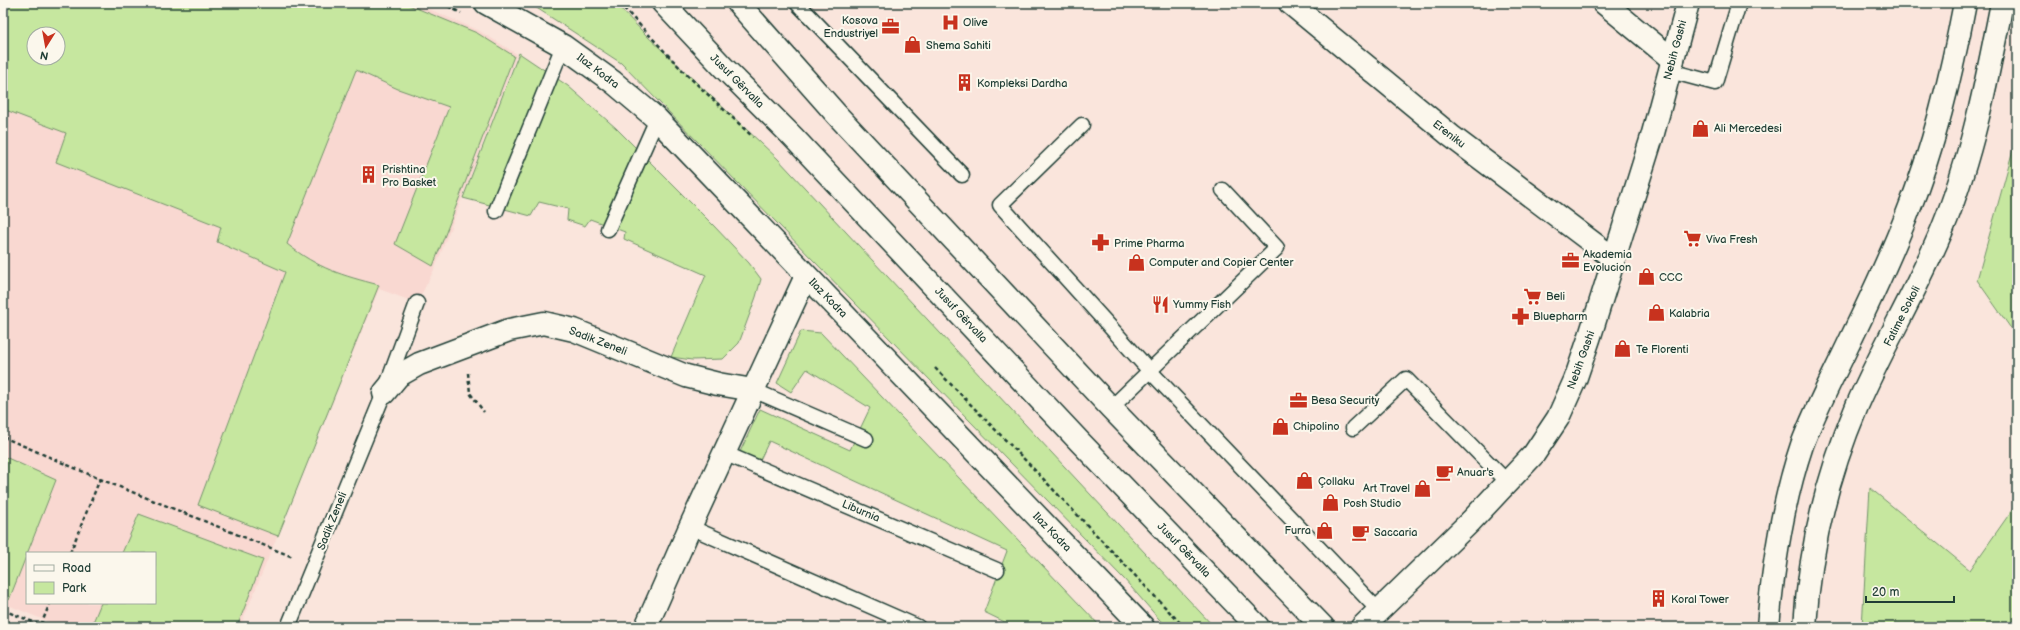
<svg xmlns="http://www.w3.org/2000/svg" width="2020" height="630" viewBox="0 0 2020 630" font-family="'Balsamiq Sans',sans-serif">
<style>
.built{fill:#f9d8d1;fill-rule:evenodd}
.green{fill:#c6e79f;stroke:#72926a;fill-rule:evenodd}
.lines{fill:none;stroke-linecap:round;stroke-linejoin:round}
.service-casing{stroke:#1f3d34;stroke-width:17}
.minor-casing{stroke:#1f3d34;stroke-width:25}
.tertiary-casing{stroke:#1f3d34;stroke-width:25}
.trunk-casing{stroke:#1f3d34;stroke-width:25}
.path{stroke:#1f3d34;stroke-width:2.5;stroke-dasharray:4 3;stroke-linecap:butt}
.service{stroke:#fbf7ec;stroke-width:14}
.minor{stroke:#fbf7ec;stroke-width:22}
.tertiary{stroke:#fbf7ec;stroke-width:22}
.trunk{stroke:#fbf7ec;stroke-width:22}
.labels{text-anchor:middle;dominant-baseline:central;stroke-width:4;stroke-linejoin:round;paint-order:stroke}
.poi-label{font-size:11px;fill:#1f3d34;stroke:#fbf7ec;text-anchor:start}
.street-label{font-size:11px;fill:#1f3d34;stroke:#fbf7ec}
</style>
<rect width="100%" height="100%" fill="#fae5dc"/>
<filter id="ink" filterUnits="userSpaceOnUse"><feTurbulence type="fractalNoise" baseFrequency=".025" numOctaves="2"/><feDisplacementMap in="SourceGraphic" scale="8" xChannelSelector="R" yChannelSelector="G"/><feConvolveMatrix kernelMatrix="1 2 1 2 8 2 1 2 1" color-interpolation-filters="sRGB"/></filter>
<g filter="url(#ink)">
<path class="built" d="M3,3H415L478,30L517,54L436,266L417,303L379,289L240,627H61L3,603ZM34,34H58V58H34ZM27,553H155V603H27Z"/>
<g class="green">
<path d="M3,3H404L477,33L514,56L433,266L395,244L449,107L398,89L356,70L287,244C319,269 341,275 379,285L278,536L198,505L285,272L217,242L221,227L56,162L66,133L3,109ZM34,34H58V58H34Z"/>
<path d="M529,3H615L646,35L778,159L1214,627H1166L1124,579L621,63Z"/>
<path d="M519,53L568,86L616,128L714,226L749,263L761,279L756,297L739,343L723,359L692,360L671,357L706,275L624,239L625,232L590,219L585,226L567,220L568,209L539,202L531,216L463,198Z"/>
<path d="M2017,135V337L1977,280Z"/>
<path d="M801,331L821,333L1101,627H1015L984,612L1007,551L769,441L760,460L740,452L760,409L850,450L870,408L807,369L791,392L777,383Z"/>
<path d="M3,456L56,480L9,600L3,597Z"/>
<path d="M1870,488L1970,570L2017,503V627H1862Z"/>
<path d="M139,514L263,560L237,627H91L101,603H155V553H122Z"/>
</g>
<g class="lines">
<defs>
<g id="service">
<path d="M797,3L962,175"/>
<path d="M1670,71L1715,83L1739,3"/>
<path d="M1082,125L1000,205L1149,370L1379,611"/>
<path d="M496,211L563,46"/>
<path d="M608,229L657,119"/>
<path d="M753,390L866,439"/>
<path d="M1111,408L1277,248L1223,190"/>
<path d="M1353,428L1406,379L1507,482"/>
<path d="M724,453L997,570"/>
<path d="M690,527L918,627"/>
<path d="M288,627L384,393L417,303"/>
</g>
<g id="minor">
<path d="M1290,3L1451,136L1613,258"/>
<path d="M1604,3L1673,60"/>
<path d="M384,393L398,376L419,364L509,330L544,323L574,330L686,376L718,384L753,390"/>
<path d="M646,627L690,527L806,276"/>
<path d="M1362,627L1471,521L1501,489L1534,454L1558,418L1575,380L1589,339L1652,137L1688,3"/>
</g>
<g id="tertiary">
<path d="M486,3L563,46L613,82L657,119L1143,627"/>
<path d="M1768,627C1773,565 1782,504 1802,445C1815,410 1833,377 1849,343C1869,302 1889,260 1906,217C1934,148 1951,76 1965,3"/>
<path d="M1805,627C1809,550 1827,477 1857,406C1883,346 1917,290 1942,230C1972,157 1987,80 2002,3"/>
</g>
<g id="trunk">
<path d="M663,3L723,67L793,137L1080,442L1258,627"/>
<path d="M738,3L837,115L1111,408L1323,627"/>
</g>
</defs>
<use href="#service" class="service-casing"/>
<use href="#minor" class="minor-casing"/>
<use href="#tertiary" class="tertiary-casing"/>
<use href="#trunk" class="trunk-casing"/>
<g class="path">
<path d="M442,3L461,13"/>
<path d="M619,3L685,73L753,137"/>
<path d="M935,368L1029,464L1184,627"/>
<path d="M468,373L470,393L484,412"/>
<path d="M3,437L100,479L293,557"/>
<path d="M70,553L100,479"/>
<path d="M3,610L46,627"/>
<path d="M41,625L50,603"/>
</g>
<use href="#service" class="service"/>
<use href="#minor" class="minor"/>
<use href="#tertiary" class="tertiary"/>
<use href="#trunk" class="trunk"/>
</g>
</g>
<defs>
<symbol id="hospital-bare" viewBox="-9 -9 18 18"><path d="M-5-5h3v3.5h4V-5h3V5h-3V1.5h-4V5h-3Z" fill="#c8321e" stroke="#fbf7ec" stroke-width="2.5" paint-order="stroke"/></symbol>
<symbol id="office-bare" viewBox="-9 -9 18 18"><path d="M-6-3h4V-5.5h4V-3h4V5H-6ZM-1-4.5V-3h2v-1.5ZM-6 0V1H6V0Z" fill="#c8321e" stroke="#fbf7ec" stroke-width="2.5" paint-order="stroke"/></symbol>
<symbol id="shop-bare" viewBox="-9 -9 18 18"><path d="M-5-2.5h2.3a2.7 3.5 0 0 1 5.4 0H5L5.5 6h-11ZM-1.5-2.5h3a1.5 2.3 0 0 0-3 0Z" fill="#c8321e" stroke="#fbf7ec" stroke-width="2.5" paint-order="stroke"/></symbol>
<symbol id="building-bare" viewBox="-9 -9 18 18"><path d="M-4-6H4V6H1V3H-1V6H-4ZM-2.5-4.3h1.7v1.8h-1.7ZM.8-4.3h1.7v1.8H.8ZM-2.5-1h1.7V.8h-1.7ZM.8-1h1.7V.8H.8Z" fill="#c8321e" stroke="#fbf7ec" stroke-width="2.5" paint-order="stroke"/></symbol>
<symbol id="supermarket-bare" viewBox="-9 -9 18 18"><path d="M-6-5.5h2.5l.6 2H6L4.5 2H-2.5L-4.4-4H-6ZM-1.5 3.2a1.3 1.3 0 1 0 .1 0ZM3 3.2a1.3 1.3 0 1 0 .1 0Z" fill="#c8321e" stroke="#fbf7ec" stroke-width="2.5" paint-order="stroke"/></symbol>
<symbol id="pharmacy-bare" viewBox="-9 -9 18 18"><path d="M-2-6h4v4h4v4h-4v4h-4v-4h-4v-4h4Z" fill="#c8321e" stroke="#fbf7ec" stroke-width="2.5" paint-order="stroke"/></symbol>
<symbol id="restaurant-bare" viewBox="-9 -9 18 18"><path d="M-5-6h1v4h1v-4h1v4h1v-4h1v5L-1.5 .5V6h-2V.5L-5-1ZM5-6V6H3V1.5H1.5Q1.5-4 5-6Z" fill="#c8321e" stroke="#fbf7ec" stroke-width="2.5" paint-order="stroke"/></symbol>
<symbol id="cafe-bare" viewBox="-9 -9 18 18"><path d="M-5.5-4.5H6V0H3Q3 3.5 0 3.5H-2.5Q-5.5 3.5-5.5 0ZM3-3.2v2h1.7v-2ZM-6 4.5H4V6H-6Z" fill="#c8321e" stroke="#fbf7ec" stroke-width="2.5" paint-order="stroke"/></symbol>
</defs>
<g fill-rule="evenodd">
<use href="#hospital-bare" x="938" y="10" width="25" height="25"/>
<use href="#office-bare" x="878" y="14" width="25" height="25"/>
<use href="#shop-bare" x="900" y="32" width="25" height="25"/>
<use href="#building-bare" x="952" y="70" width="25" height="25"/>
<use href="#shop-bare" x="1688" y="116" width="25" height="25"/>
<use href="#building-bare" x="356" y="162" width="25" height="25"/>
<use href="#supermarket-bare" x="1680" y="226" width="25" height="25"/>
<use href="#pharmacy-bare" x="1088" y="230" width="25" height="25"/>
<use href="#office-bare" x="1558" y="248" width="25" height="25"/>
<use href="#shop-bare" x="1124" y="250" width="25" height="25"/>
<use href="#shop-bare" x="1634" y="264" width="25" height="25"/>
<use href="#supermarket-bare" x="1520" y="284" width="25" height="25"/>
<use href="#restaurant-bare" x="1148" y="292" width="25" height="25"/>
<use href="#shop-bare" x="1644" y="300" width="25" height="25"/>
<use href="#pharmacy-bare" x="1508" y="304" width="25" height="25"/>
<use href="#shop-bare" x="1610" y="336" width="25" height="25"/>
<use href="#office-bare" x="1286" y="388" width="25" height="25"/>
<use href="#shop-bare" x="1268" y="414" width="25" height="25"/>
<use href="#cafe-bare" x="1432" y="460" width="25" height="25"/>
<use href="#shop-bare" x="1292" y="468" width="25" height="25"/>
<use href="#shop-bare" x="1410" y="476" width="25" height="25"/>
<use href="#shop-bare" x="1318" y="490" width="25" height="25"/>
<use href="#shop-bare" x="1312" y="518" width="25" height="25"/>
<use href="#cafe-bare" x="1348" y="520" width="25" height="25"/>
<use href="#building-bare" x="1646" y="586" width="25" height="25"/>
</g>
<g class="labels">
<g class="poi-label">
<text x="878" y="20" text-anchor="end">Kosova<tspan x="878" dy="13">Endustriyel</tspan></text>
<text x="963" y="22">Olive</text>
<text x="926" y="45">Shema Sahiti</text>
<text x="977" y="83">Kompleksi Dardha</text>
<text x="1714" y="128">Ali Mercedesi</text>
<text x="382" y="169">Prishtina<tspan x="382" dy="13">Pro Basket</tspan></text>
<text x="1706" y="239">Viva Fresh</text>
<text x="1114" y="243">Prime Pharma</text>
<text x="1583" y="254">Akademia<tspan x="1583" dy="13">Evolucion</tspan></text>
<text x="1149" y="262">Computer and Copier Center</text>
<text x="1659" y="277">CCC</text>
<text x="1546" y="296">Beli</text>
<text x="1173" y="304">Yummy Fish</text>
<text x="1669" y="313">Kalabria</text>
<text x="1533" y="316">Bluepharm</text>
<text x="1636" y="349">Te Florenti</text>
<text x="1311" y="400">Besa Security</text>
<text x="1293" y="426">Chipolino</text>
<text x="1457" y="472">Anuar's</text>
<text x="1318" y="481">Çollaku</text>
<text x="1410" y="488" text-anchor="end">Art Travel</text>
<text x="1343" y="503">Posh Studio</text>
<text x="1311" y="530" text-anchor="end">Furra</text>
<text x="1374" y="532">Saccaria</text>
<text x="1671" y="599">Koral Tower</text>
</g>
<g class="street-label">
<text transform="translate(1675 50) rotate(-75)">Nebih Gashi</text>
<text transform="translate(598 71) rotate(37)">Ilaz Kodra</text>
<text transform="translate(737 81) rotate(45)">Jusuf Gërvalla</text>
<text transform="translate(1449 134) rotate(38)">Ereniku</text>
<text transform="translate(828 298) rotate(46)">Ilaz Kodra</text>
<text transform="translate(961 315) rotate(47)">Jusuf Gërvalla</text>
<text transform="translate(1902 316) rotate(-63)">Fatime Sokoli</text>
<text transform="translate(598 341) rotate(21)">Sadik Zeneli</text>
<text transform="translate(1581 360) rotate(-70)">Nebih Gashi</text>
<text transform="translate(861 511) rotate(23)">Liburnia</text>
<text transform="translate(332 521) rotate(-68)">Sadik Zeneli</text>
<text transform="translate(1052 532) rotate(46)">Ilaz Kodra</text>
<text transform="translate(1184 550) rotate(46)">Jusuf Gërvalla</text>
</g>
</g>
<rect width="2020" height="630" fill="none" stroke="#fbf7ec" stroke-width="16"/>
<rect x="8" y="8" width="2004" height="614" fill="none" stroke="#1f3d34" stroke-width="1.5" filter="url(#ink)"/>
<rect x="26" y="552" width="130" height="52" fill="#fbf7ec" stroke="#a3ada2"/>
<rect x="34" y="565" width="20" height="6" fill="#fbf7ec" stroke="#a3ada2"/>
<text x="62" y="572" font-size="12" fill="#1f3d34">Road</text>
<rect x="34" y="582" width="20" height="12" fill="#c6e79f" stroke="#a3ada2"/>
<text x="62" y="592" font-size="12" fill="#1f3d34">Park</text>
<g transform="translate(46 46) rotate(191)"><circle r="19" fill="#fbf7ec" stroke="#a3ada2"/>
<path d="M0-3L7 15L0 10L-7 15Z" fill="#c8321e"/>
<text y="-6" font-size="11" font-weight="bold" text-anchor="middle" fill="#1f3d34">N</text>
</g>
<path d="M1866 596v6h88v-6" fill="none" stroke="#1f3d34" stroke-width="2"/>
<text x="1872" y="596" font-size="12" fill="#1f3d34" stroke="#fbf7ec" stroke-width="3" paint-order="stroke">20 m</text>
</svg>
